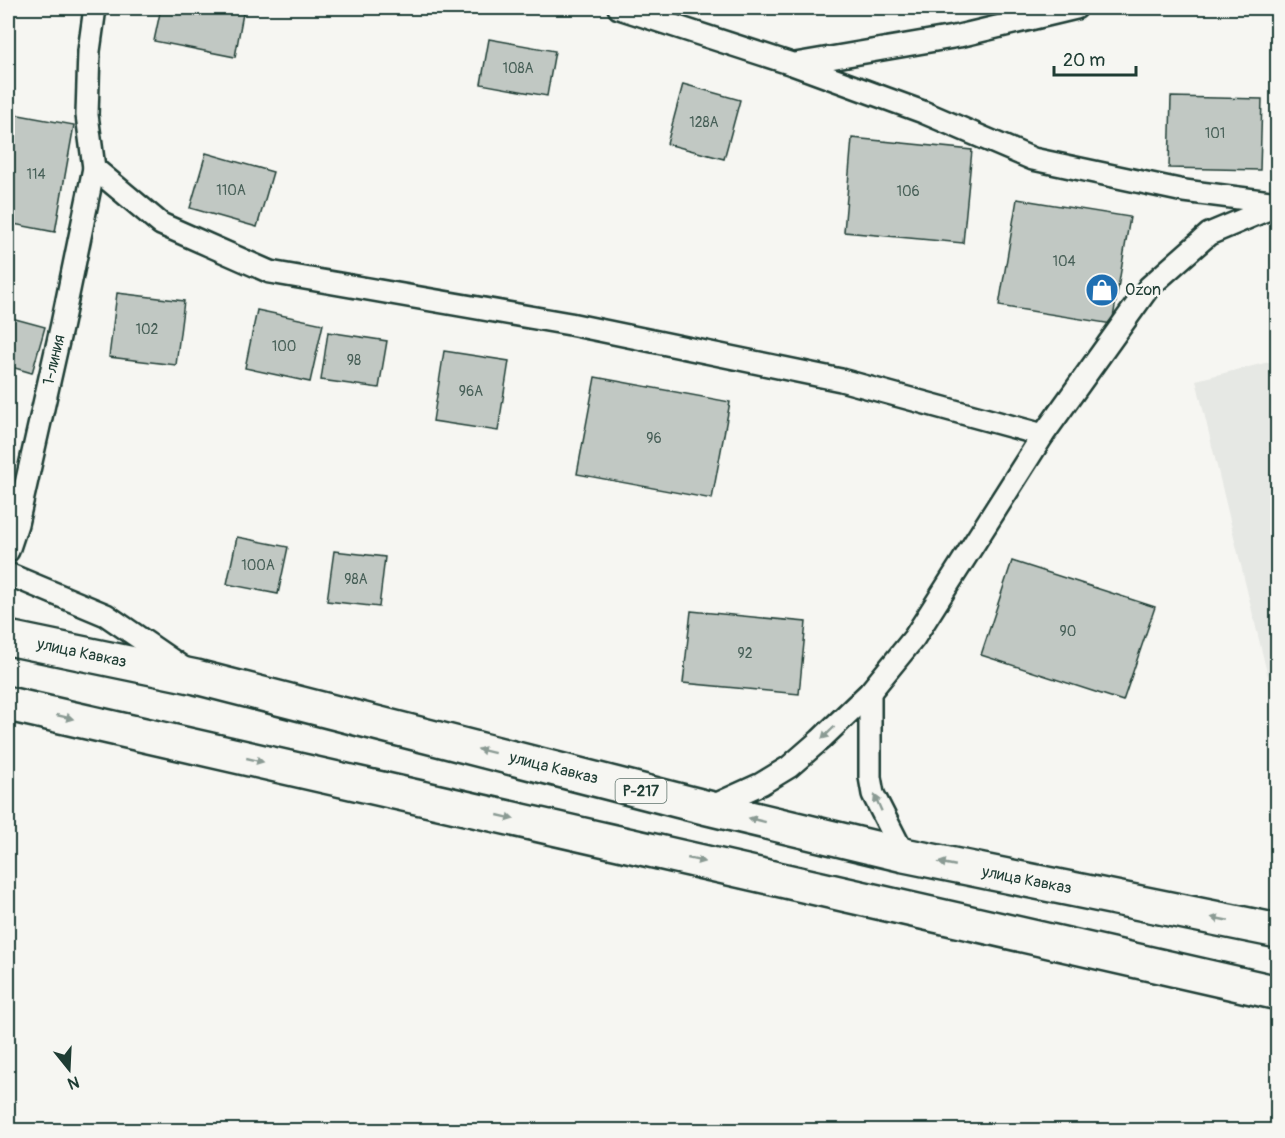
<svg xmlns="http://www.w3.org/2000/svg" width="1285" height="1138" viewBox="0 0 1285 1138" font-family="Pangolin,sans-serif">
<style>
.built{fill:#e6e8e4}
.building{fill:#c1c8c3;stroke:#1f3d34;stroke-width:1.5}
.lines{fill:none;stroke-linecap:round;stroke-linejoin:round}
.street-casing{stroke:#1f3d34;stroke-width:26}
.highway-casing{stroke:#1f3d34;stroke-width:38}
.street{stroke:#f6f6f2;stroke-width:21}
.highway{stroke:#f6f6f2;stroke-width:33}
.oneway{fill:#8a9a93}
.labels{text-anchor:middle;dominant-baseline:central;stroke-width:5;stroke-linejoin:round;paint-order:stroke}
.number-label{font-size:14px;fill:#486058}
.shield{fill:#f6f6f2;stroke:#60746d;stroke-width:1.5}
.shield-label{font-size:15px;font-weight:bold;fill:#1f3d34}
.poi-label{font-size:16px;fill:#1f3d34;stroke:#f6f6f2;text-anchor:start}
.street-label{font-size:16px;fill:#1f3d34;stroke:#f6f6f2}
</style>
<rect width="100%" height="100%" fill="#f6f6f2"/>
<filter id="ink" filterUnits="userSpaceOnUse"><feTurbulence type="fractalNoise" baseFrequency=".0167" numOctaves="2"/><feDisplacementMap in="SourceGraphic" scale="12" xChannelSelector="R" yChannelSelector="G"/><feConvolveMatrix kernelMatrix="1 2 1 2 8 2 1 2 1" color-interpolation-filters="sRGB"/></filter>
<g filter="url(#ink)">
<path class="built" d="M1277,360H1278L1277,714L1196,380Z"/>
<g class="building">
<path d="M161,8H244L235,57L154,41Z"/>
<path d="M489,39L555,51L547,96L481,84Z"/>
<path d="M683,84L740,100L724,159L667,144Z"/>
<path d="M1171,97L1262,99L1260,170L1169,168Z"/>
<path d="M8,113L74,125L55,232L8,223Z"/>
<path d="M852,138L972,150L963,243L844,232Z"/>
<path d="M206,153L273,172L257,227L190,208Z"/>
<path d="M1017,199L1130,217L1112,324L999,306Z"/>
<path d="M117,293L184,301L176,365L109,357Z"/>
<path d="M257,310L323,324L310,382L245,368Z"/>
<path d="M8,317L45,327L32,373L8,366Z"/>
<path d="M328,332L387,341L379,388L321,380Z"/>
<path d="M444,351L509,361L498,431L433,421Z"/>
<path d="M595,377L730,402L712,499L577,474Z"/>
<path d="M237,537L288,547L278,594L227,584Z"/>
<path d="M334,551L385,557L379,607L327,601Z"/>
<path d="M1012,561L1155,607L1123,701L981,655Z"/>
<path d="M691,611L806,622L799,694L683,683Z"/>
</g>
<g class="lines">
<defs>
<g id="street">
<path d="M95,8L89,51L87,115L94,168L161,224L270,272L570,324L841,380L1043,435"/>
<path d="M619,8L792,64L923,112L1033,159L1184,191L1278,203"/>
<path d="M795,64L959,36L1076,8"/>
<path d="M8,551L17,524L62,324L94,168"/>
<path d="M8,574L106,615L186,670"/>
<path d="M870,692V777L873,794L904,855"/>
<path d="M708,808L761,784L789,767L820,740L870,692L914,638L1043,435L1149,287L1209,234L1278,205"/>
</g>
<g id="highway">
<path d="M8,638L196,677L708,808L904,855L1278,931"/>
<path d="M8,704L1278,993"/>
</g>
</defs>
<use href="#street" class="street-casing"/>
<use href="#highway" class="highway-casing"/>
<use href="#street" class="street"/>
<use href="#highway" class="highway"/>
</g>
<defs><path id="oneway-solid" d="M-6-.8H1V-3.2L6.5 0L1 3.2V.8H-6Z" transform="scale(1.5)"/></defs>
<g class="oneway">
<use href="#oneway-solid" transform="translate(65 717) rotate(13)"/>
<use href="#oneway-solid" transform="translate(828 733) rotate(136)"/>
<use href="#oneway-solid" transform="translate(486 751) rotate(-166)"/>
<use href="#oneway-solid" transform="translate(255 760) rotate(13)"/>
<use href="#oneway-solid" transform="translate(878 803) rotate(-114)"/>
<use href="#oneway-solid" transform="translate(506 817) rotate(13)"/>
<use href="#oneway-solid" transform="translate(757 820) rotate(-166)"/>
<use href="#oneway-solid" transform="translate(696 860) rotate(13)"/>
<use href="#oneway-solid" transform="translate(947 864) rotate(-169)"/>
<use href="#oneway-solid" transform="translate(1220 919) rotate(-169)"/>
</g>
</g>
<defs>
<symbol id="shop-disc" viewBox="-11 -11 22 22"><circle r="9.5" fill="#1f6fb2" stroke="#f6f6f2"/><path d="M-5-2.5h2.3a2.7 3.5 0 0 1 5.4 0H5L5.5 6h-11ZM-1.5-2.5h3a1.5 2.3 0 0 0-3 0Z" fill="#fff"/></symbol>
</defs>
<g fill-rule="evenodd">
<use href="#shop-disc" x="1083" y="271" width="38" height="38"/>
</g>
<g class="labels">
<g class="number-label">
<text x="518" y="68">108А</text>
<text x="704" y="122">128А</text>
<text x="1215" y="133">101</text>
<text x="36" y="174">114</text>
<text x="231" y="190">110А</text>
<text x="908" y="191">106</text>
<text x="1064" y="261">104</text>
<text x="147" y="329">102</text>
<text x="284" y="346">100</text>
<text x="354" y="360">98</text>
<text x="471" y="391">96А</text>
<text x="654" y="438">96</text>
<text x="258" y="565">100А</text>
<text x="356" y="579">98А</text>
<text x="1068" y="631">90</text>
<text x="745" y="653">92</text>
</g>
<rect class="shield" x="615.5" y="779" width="51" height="24" rx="4.5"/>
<g class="shield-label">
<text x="641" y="791">Р-217</text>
</g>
<g class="poi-label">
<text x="1125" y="290">Ozon</text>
</g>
<g class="street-label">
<text transform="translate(54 360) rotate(-77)">1-линия</text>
<text transform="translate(82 653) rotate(12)">улица Кавказ</text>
<text transform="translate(554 768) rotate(14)">улица Кавказ</text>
<text transform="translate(1027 880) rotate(11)">улица Кавказ</text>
</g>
</g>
<rect width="1285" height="1138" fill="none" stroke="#f6f6f2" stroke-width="30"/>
<rect x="15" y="15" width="1255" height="1108" fill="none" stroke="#1f3d34" stroke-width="2" filter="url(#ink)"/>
<g transform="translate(69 1069) rotate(162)" stroke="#f6f6f2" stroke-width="4.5" paint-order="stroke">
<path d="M0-4.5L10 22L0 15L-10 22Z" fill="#1f3d34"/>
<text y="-9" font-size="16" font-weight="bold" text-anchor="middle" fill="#1f3d34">N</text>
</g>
<path d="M1054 66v9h82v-9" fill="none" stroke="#1f3d34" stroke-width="3"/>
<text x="1063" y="66" font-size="18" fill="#1f3d34" stroke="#f6f6f2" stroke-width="4.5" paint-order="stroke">20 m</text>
</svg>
